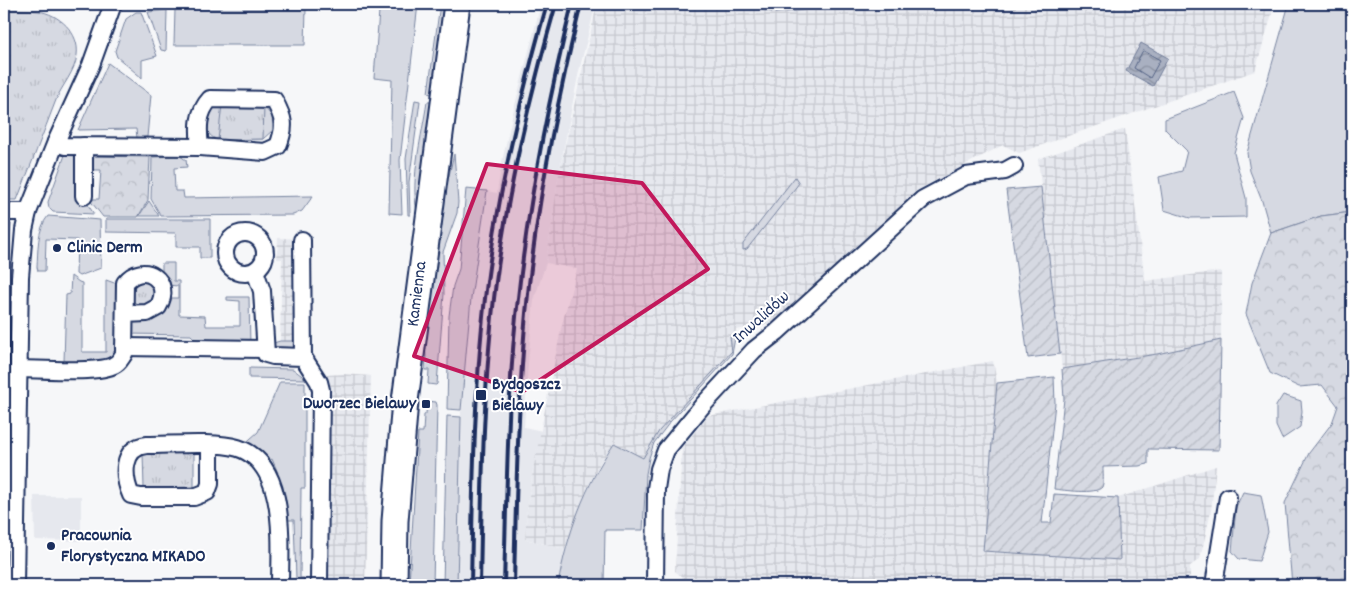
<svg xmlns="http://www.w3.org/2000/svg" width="1356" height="589" viewBox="0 0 1356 589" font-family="Dekko,sans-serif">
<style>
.built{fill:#e6e8ee}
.industrial{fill:url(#industrial-grid)}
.grass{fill:#d6d9e2;stroke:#7884a0}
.forest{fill:url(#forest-crowns);stroke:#7884a0}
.park{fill:url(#park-tufts);stroke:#7884a0}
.garden{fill:url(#garden-furrows);stroke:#7884a0}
.water{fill:url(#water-waves);stroke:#707c99}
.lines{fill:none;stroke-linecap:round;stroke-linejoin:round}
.shore{stroke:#546386;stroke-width:1}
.minor-casing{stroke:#1b2f5e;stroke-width:20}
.primary-casing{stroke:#1b2f5e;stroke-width:29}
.minor{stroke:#fff;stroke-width:16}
.primary{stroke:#fff;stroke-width:25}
.rail{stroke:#1b2f5e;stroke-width:4}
.marked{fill:#c2185b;fill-opacity:0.2;stroke:#c2185b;stroke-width:4;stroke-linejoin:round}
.poi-dot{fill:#1b2f5e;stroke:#fff;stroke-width:2}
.labels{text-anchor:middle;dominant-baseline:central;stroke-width:4;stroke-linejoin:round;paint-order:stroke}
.poi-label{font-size:18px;font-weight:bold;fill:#1b2f5e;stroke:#fff;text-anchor:start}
.street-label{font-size:18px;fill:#1b2f5e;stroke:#fff}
</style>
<defs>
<pattern id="industrial-grid" width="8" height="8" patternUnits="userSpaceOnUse" patternTransform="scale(1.25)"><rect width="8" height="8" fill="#e6e8ee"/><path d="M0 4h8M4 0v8" fill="none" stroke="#c5c7ce"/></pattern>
<pattern id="forest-crowns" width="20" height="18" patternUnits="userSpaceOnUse" patternTransform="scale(1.25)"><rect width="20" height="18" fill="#d6d9e2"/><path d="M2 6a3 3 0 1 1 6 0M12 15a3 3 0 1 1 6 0" fill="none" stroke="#b7bbc4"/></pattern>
<pattern id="park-tufts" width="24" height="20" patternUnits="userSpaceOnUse" patternTransform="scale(1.25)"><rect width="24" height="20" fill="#d6d9e2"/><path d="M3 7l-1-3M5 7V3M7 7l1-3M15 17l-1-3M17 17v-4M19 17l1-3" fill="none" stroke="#b7bbc4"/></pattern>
<pattern id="garden-furrows" width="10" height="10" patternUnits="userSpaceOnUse" patternTransform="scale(1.25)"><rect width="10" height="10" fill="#d6d9e2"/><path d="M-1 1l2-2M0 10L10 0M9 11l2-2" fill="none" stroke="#b7bbc4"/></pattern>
<pattern id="water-waves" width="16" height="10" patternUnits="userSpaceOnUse" patternTransform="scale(1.25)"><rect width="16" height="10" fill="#a9b0c1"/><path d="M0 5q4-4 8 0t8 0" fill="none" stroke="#8990a0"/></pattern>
</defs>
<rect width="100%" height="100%" fill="#f6f7f9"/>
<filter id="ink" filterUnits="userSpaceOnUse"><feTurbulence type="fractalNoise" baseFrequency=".02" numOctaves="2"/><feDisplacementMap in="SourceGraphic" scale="10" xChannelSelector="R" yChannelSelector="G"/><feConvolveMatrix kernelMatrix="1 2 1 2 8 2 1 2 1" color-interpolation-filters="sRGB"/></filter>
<g filter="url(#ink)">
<g class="built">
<path d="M541,4H596L579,71L559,173L546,263L534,300L528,363L524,427L542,431L533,470L527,509L525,539L565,549L558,585H457L461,413L466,349L476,256L487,191L497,193L502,162L512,117Z"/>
<path d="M34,496H81V541L35,540Z"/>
</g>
<g class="industrial">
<path d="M597,4H1275L1255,71L1019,153L1003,145L917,190L775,323L736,330L732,351L659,431L643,458L614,443L601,461L587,489L565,549L525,539L527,509L533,470L562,324L577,269L546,263L559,173Z"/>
<path d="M1125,129L1145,281L1221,271V340L1157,354L1062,369L1038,159Z"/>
<path d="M278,238L310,239L309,341H280L282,259H277Z"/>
<path d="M993,361L997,383L984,551L1119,560L1118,498L1216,466L1211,511L1200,559L1190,566V585H682V577L675,571L682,448L708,416Z"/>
<path d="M343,374L371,376L365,585H325V375Z"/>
</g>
<g class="grass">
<path d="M367,4H418L400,160L402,214L389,213L392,80L374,78L379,11L367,9Z"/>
<path d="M440,4H446L433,91L431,94L428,93Z"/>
<path d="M753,4H776L772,12L756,8Z"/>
<path d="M779,4H804V10L775,13Z"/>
<path d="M1289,4H1352V212L1321,216L1271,233L1262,201L1250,171L1247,153Z"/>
<path d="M175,9H306L305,45H174Z"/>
<path d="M167,10L166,51L161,50L148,12Z"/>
<path d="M136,12H141L157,56L142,60V78L117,57L115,51L126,19Z"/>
<path d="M108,63L151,95L147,137L137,138L136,129L78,130Z"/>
<path d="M1234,92L1244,118L1234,153L1246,198V217L1190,218L1164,210L1159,177L1182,171L1187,151L1165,129V119Z"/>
<path d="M415,100L420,101L409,182L410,215H408L406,159Z"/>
<path d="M427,102H431V106L417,212C410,178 422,136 427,102Z"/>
<path d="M217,106L264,107L272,116L273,130L263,139L218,140C203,134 207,124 209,112Z"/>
<path d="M454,154L458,202L457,213L443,252L444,294L437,384L436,385L428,384L429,370H425L426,356L424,324L440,214Z"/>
<path d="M65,155L78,156L86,202L94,214L53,212L49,208L48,202Z"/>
<path d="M180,156L186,160L187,167L174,168L175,191H183L184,198L313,196L302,211L293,215L161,216L151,199L152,157Z"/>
<path d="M795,177L799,183L796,187L747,249L743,250V244Z"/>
<path d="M466,189L487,191L471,298L461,410L447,409L449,316L453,286L459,269Z"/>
<path d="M149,201L159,216H139Z"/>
<path d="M48,216L100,220L101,268L79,276L76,274L77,240L46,239L45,271H38L37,267C38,251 37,229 48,216Z"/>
<path d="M106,219H210V258H200V247H176V233L106,232Z"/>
<path d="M4,223L11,224L7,265H4Z"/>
<path d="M162,263H174V281H179V315L205,316L206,326H240V301L227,300V297H249L250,346H202L191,335L129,334V319L166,298H178V286L167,285L162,277Z"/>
<path d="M71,276L79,282L82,283V352H106V280L117,284V356L107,362H64L66,295L70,294Z"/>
<path d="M730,337L735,338L732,354L670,422L654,443L649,458L646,474L643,530H605L604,585H558C567,534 585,486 614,443L643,458L659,431L732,351Z"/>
<path d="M280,341H298L290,352L274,354L270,344Z"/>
<path d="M249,368L293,369L306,379L249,378Z"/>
<path d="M280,382H305V488H301L300,578H304V585H287L286,579H296L294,520H284L274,475L278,473L272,459L265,463L242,446L258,432Z"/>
<path d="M1283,395L1301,401L1302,411L1300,427L1282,439L1276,426V406Z"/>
<path d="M427,401L436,402L437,405L433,585H409L418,432H423L424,415L426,414Z"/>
<path d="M447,416L461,417L457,585H443Z"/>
<path d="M1243,492L1261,495L1268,532L1259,561L1239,559L1232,551L1236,507Z"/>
</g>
<g class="forest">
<path d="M91,156L150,157L148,200L138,217H103L89,199H99L101,170H90Z"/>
<path d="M1352,212V585H1292L1285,503L1309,453L1332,423L1338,406L1322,385L1299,387L1270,373L1246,314L1252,283L1271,233L1321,216Z"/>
</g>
<g class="park">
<path d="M4,10C15,10 27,9 38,11C59,14 80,33 77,55C75,72 62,85 56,100C43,134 30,167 17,200H4L8,90L4,89Z"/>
<path d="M222,104L264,107L263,139L218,140Z"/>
<path d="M141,279L153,284L157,297L147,306H139L132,300L131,288Z"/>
<path d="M143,453H194V487L144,488Z"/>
</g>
<g class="garden">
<path d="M1041,187L1060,354L1028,358L1006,190Z"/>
<path d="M1221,340L1219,450L1148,449V464L1139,466L1103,467C1103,473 1104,483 1102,487C1096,495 1063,490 1054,489L1064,399L1062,369L1157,354Z"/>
<path d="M1054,377L1055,403L1042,523H1051L1054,494L1118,498L1120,560L983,551L997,383Z"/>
</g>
<path class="water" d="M1141,43L1168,58L1153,86L1126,71Z"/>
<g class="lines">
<path class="shore" d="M1144,51L1160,60L1150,78L1134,68L1142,52Z"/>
<defs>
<g id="minor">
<path d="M56,142L65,146L200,147L265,152L278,146C286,126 284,118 274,100L210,99C197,113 198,129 200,147"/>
<path d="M84,196V146"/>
<path d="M4,212H28"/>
<circle cx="245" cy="253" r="20"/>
<path d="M302,240L303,357"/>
<path d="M255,271L262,291L266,354L273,356L303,357L319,382L321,390L319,585"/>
<path d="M124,347L265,349"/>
<path d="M20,369C39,369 99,374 114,365C119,363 121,358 124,354L125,283C143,260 174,281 158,307L147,313L125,314"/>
<path d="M210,445V484L207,492L194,497H141L131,495C123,477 121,447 147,445C171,445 216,441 238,448C288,464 280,545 280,585"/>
<path d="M15,585L20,277L24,230L28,212L56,142L91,65L113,4"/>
<path d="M655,585L656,489L659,469L666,450L703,405L754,350L777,332L923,199L966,176L1005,171L1014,166"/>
<path d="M1214,585L1228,497"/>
</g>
<path id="primary" d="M394,585L395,521L405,401L457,4"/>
</defs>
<use href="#minor" class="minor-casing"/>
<use href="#primary" class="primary-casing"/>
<use href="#minor" class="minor"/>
<use href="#primary" class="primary"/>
<g class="rail">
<path d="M471,585C473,484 474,383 487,282C499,188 521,95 547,4"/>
<path d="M480,585C482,484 483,383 496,282C508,188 530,95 556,4"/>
<path d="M504,585C506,516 507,446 511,377C519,251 542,126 572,4"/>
<path d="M514,585C516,495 518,403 526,313C536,209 556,105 581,4"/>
</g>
</g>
</g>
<path class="marked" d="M487,164L642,183L708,269L522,392L414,356Z"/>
<g class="poi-dot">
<circle cx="57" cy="248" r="5"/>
<rect x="475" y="389" width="12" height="12" rx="2.5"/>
<rect x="421" y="399" width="10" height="10" rx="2.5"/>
<circle cx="51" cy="546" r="5"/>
</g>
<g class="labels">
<g class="poi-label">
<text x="67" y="248">Clinic Derm</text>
<text x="492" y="385">Bydgoszcz<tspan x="492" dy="21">Bielawy</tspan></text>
<text x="416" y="404" text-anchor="end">Dworzec Bielawy</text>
<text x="61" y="536">Pracownia<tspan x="61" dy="21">Florystyczna MIKADO</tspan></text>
</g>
<g class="street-label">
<text transform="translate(418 294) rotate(-83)">Kamienna</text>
<text transform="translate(762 318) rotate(-42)">Inwalidów</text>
</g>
</g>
<rect width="1356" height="589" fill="none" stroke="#fff" stroke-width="20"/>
<rect x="10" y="10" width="1336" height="569" fill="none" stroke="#1b2f5e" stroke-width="2" filter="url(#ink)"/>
</svg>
